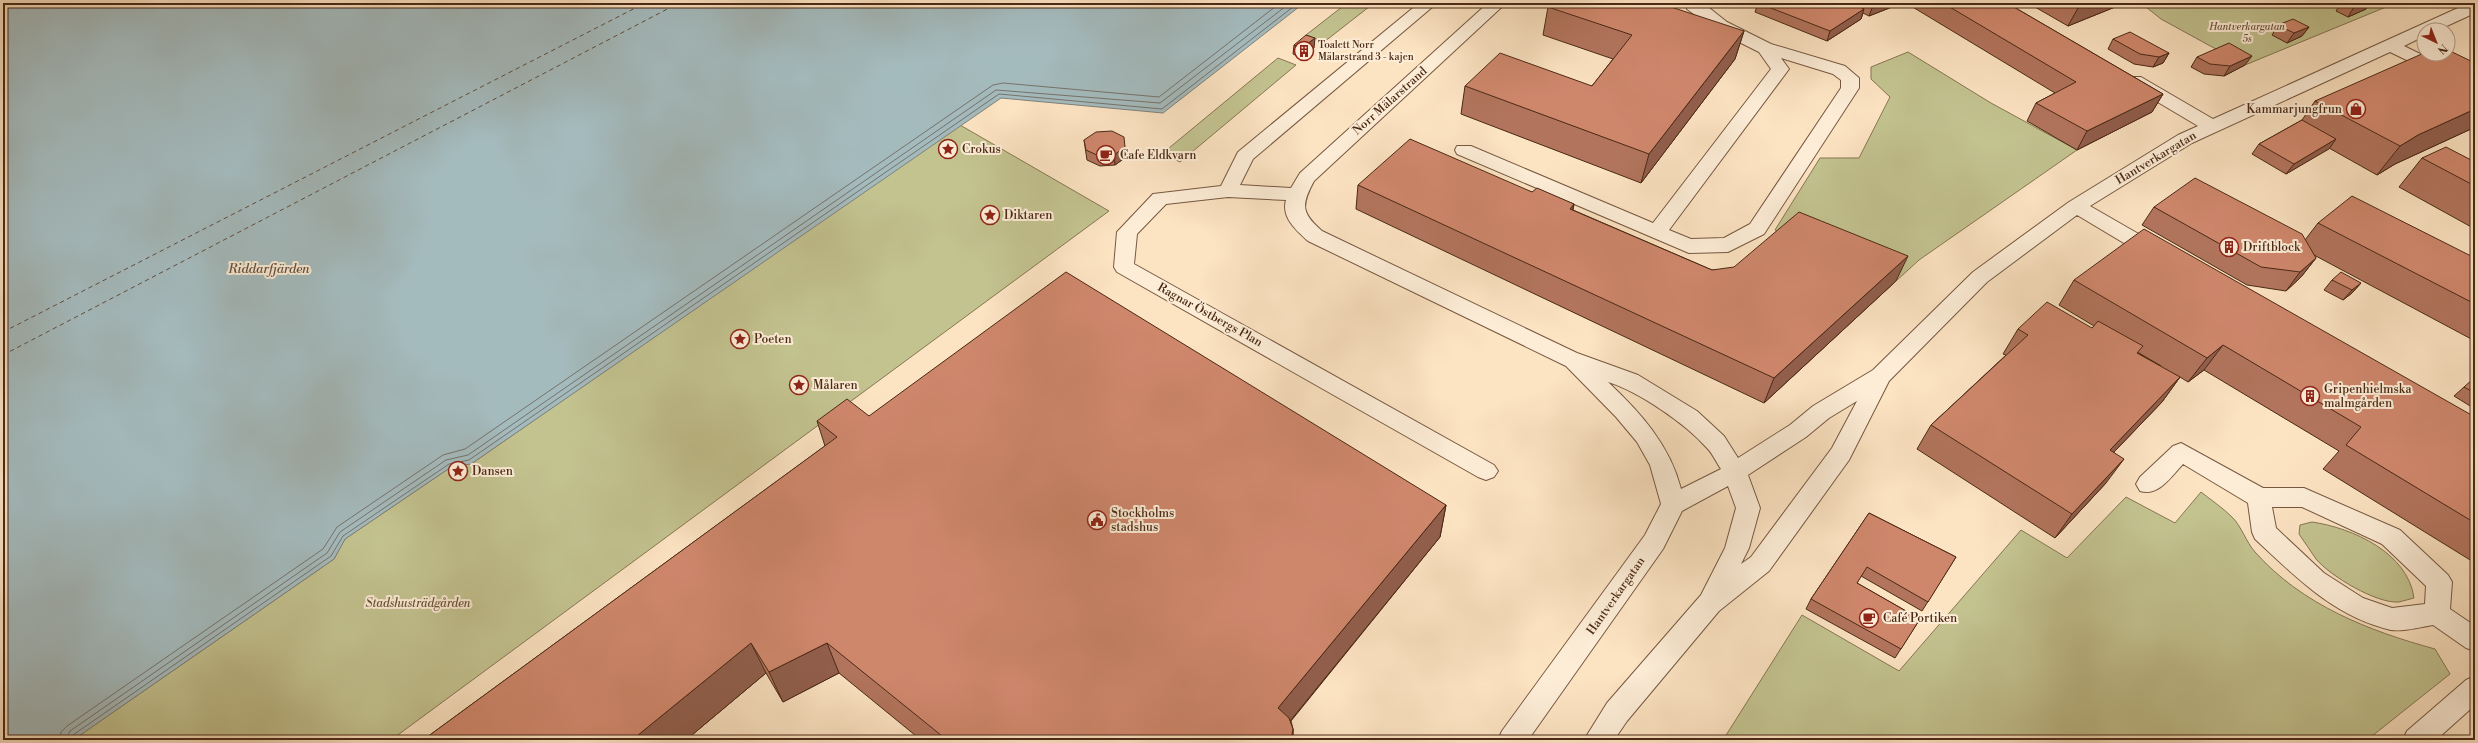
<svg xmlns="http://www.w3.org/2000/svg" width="2478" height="743" viewBox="0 0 2478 743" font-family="'Libre Bodoni',serif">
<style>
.green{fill:#c3c390;stroke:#867652}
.water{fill:#a4bbbe;stroke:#80817a}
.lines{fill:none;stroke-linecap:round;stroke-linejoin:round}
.shore{stroke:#77726a;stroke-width:1}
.ferry{stroke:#604e3f;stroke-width:1;stroke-dasharray:4.5 3.5;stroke-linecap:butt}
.minor-casing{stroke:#765840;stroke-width:2}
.minor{fill:#fdedd7;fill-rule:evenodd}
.wall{fill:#b2745d;stroke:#4a2915;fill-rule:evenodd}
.shaded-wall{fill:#915e4c;stroke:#4a2915}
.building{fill:#cf876c;stroke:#4a2915}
.labels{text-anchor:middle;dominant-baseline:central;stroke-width:4;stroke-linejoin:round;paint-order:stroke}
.far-park-label{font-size:10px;font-style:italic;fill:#685034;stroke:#fdedd7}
.far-poi-label{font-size:10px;fill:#4a2915;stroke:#fdedd7;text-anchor:start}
.street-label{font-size:12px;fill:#4a2915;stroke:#fdedd7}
.poi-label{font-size:12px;fill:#4a2915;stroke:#fdedd7;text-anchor:start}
.park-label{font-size:12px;font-style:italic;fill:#685034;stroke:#fdedd7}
.water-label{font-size:13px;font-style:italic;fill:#604e3f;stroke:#fdedd7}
</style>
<rect width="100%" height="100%" fill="#fce3c2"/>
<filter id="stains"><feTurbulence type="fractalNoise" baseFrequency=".005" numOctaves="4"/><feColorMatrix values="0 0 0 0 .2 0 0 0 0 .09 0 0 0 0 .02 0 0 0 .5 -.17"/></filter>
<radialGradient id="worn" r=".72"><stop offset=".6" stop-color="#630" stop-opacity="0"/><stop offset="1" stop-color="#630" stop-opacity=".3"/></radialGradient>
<g class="green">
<path d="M1347,3H1374L1324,42L1306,35Z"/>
<path d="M2141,3H2378L2386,7L2245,65L2161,19Z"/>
<path d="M1908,52L1991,103L2077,150L1919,260L1896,281L1775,230L1820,158H1859L1890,97L1871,79V67Z"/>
<path d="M1278,58L1296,65L1180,162L1170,157L1169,148Z"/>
<path d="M960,125L1109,211L391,740H73L334,559L345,539L451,467L471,464Z"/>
<path d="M2201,492C2211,500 2223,508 2232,517C2242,527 2246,542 2255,552C2302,605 2369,631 2435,649L2450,674L2367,740H1723L1802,615L1899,671L2021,530L2067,558L2126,497L2175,523Z"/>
<path d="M2312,522C2353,528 2408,553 2414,598C2409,599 2404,601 2399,602C2377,604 2330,576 2316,559C2310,551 2305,542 2299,534L2300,525Z"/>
</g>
<path class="water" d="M3,3H1304L1163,113L1001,98L471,464L451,467L345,539L334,559L73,740H3Z"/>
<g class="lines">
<g class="shore">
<path d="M60,740L61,732L67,726L323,549L337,527L443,455L465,449L993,85L1003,83L1159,97L1280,3"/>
<path d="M66,740L70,731L327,553L340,532L446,460L468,455L996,90L1160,103L1290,3"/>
<path d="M71,740L73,735L331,556L343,536L449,464L469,460L999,94L1162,109L1298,3"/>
</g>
<g class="ferry">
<path d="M3,332L645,3"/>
<path d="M3,355L679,3"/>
</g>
<defs>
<g id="minor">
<path d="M1419,3H1437L1253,159L1240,185L1291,188L1300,173L1488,3H1506L1314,181C1301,205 1301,213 1322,231L1577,353L1638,375L1697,411L1724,436L1738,458L1790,425L1813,406L1873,370L1973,272L2069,202L2178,135L2198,126L2129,85L2126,81L2129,77H2141L2213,119L2469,3H2475V13L2438,30H2424V36L2404,46L2475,81V93L2390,52L2192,143L2090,206L2163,248L2166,253L2163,258L2156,260L2149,258L2077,215L1987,282L1889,381L1849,460L1769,571L1719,611L1627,721L1614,740H1584L1607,703L1701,595L1725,548L1736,508L1728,486L1682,511L1663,549L1528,740H1498L1502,731L1645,535L1661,504L1650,465L1637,442L1616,417L1566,366L1308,241C1296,230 1281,217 1286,200L1228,197L1166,204L1137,234L1134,264L1494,465L1498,471L1494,477L1486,480L1478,477L1117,272L1114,267L1117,232L1153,194L1221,186L1238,152ZM1608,382C1638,391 1686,424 1707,448C1713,454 1716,462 1721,469L1681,489C1670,445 1640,412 1608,382ZM1857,401L1832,448L1751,557L1741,564L1749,548L1760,508L1748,475L1806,437L1829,418Z"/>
<path d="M1686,3H1703L1727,22L1771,44L1845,66L1859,78V88L1764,234L1728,252L1689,253L1457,154L1455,150L1457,146H1471L1653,223L1771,69L1759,52L1715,30L1687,9ZM1781,58L1833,74L1841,80V88L1750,224L1724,238L1691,239L1669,230L1789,69Z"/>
<path d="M2181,443L2263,488H2304L2400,530L2448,575L2452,582L2450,609L2475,626V651L2466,648L2433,625C2421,627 2403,632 2391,630C2334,617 2296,577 2255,539L2252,532L2248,503L2183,464C2171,477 2158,497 2140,491L2136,484L2140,477L2173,446ZM2272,507H2302L2382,544L2426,586L2425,604L2392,608L2363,598L2324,573L2276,528Z"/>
<path d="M2475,676V705L2436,740H2403L2407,731L2466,680Z"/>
</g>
</defs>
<use href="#minor" class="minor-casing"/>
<use href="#minor" class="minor"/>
</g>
<g class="wall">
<path d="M1758,3H1902L1869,16L1863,13L1861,19L1827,41L1755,12Z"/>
<path d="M1906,3H2007L2163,94L2152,112L2077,150L2027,121L2036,103L2055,93Z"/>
<path d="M2028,3H2118L2115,7L2068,26Z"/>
<path d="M2341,3H2370L2366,9L2348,17L2336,11Z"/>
<path d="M2378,3H2395L2386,7Z"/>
<path d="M1548,7L1744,31L1735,59L1641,183L1461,114L1465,86H1592L1613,59L1543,35Z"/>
<path d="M2278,25L2309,27L2302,36L2287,43L2272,35Z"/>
<path d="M2113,39L2169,53L2163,63L2153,67L2134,64L2108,49Z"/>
<path d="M1294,45L1314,48L1302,58L1293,54Z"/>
<path d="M2197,57L2245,65L2224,76L2204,74L2191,67Z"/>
<path d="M2475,63V131L2471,129L2395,164L2377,175L2329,148L2286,174L2252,154L2259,144L2302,120L2315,101Z"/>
<path d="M1084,140L1126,157L1115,165L1100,166L1087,160Z"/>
<path d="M2422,158L2475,162V229L2399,187Z"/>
<path d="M1358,185L1532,192L1574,204L1573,210L1712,270L1896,281L1764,403L1356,209Z"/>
<path d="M2154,207L2305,240L2318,223L2475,258V341L2314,255L2316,258L2301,277L2286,291L2247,285L2142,225Z"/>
<path d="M2074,280L2475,417V563L2323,469L2339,451L2204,370L2188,382L2180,377L2162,402L2114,452L2106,483L2055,538L1917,449L1931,425L2006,355L2003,354L2018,329L2092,328L2094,326L2059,305ZM2138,353H2139L2161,366Z"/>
<path d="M2332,280L2361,283L2352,293L2343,300L2324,290Z"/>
<path d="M2475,381V409L2454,396L2464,387Z"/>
<path d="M869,416L1446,505L1440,537L1291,721L1293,729V740H921L839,673L783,702L766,673L686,740H423L825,446L817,421Z"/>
<path d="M1869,513L1956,557L1922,611L1861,576L1857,583L1920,619L1895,658L1806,609L1811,599Z"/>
</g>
<g class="shaded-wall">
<path d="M1874,3H1902L1869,16Z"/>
<path d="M2091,3H2118L2115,7L2068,26L2078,8Z"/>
<path d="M2364,3H2370L2366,9L2348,17L2354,7Z"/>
<path d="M2388,3H2395L2386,7Z"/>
<path d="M1864,9L1861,19L1827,41L1830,31Z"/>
<path d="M2309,27L2302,36L2287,43L2294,33Z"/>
<path d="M1744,31L1735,59L1641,183L1649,154Z"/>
<path d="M1315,38L1314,48L1302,58V48Z"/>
<path d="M2169,53L2163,63L2153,67L2159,57Z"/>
<path d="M2252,56L2245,65L2224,76L2230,66Z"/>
<path d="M2163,94L2152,112L2077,150L2087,131Z"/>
<path d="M2475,109V123L2471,129L2395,164L2377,175L2400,146L2418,135Z"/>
<path d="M2336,139L2329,149L2286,174L2294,164Z"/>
<path d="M1125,147L1126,157L1115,165L1114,155Z"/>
<path d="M1574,204L1568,229L1570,209Z"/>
<path d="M1908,256L1896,281L1764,403L1774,378Z"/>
<path d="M2316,258L2301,277L2286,291L2300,272Z"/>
<path d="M2361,283L2352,293L2343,300L2352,290Z"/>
<path d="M2223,345L2204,370L2188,382L2207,358Z"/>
<path d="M2180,377L2162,402L2092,475L2110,450Z"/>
<path d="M2124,459L2106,483L2055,538L2072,514Z"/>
<path d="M1446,505L1440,537L1277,737L1278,708Z"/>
<path d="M751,643L766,673L686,740H632Z"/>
<path d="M827,643L839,673L783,702L769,672Z"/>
<path d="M1293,729V740H1291Z"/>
</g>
<g class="building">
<path d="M1552,3H1659L1744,31L1649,154L1465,86L1500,53L1592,86L1632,35L1548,7Z"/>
<path d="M1758,3H1852L1864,9L1830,31Z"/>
<path d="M1943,3H2007L2163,94L2087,131L2036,103L2076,82Z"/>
<path d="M2068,3H2091L2078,8Z"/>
<path d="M2346,3H2364L2354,7Z"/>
<path d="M2293,19L2309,27L2294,33L2278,25Z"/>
<path d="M2130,32L2169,53L2159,57L2140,54L2113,39Z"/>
<path d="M1306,35L1315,38L1302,48L1294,45Z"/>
<path d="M2229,43L2252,56L2230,66L2210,64L2197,57Z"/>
<path d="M2448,50L2475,63V109L2418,135L2400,146L2315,101L2424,53V54H2448Z"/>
<path d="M2302,120L2336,139L2294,164L2259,144Z"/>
<path d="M1112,131L1124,137L1125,147L1114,155L1099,156L1086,150L1084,140L1096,132Z"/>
<path d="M1410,139L1532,192L1537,188L1574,204L1570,209L1712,270L1734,267L1799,212L1908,256L1774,378L1358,185Z"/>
<path d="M2446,147L2475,162V186L2422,158Z"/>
<path d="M2195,178L2302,234L2316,258L2300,272L2261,267L2154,207Z"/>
<path d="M2352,196L2475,258V304L2318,223Z"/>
<path d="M2144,229L2475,417V523L2346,445L2361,427L2223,345L2207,358L2074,280Z"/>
<path d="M1066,272L1446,505L1278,708L1289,718L1293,729L1291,740H947L827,643L769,672L751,643L632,740H423L837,437L817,421L847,399L869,416Z"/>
<path d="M2341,272L2361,283L2352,290L2332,280Z"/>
<path d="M2047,302L2092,328L2098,321L2143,346L2137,353L2180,377L2110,450L2124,459L2072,514L1931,425L2028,335L2018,329Z"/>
<path d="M2473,379L2475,381V393L2464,387Z"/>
<path d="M1869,513L1956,557L1928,602L1867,567L1857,583L1920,619L1901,649L1811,599Z"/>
</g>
<defs>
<symbol id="building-ring" viewBox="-11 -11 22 22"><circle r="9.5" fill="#fdedd7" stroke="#8f2418" stroke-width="1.5"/><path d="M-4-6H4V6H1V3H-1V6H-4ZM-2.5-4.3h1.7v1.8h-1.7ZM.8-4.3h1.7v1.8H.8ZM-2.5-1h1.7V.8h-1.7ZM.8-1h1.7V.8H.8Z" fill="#8f2418"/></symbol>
<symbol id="shop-ring" viewBox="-11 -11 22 22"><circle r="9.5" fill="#fdedd7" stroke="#8f2418" stroke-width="1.5"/><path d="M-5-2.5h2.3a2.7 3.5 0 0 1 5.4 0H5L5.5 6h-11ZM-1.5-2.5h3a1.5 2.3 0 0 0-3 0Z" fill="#8f2418"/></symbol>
<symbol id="sight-ring" viewBox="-11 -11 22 22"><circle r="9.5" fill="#fdedd7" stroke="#8f2418" stroke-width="1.5"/><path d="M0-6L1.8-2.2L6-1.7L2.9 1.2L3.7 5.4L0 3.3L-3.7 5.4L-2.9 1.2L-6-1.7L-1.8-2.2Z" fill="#8f2418"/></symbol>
<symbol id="cafe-ring" viewBox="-11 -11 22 22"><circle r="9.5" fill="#fdedd7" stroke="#8f2418" stroke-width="1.5"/><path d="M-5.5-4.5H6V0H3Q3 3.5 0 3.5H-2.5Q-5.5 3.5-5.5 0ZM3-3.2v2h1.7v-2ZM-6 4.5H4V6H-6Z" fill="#8f2418"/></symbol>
<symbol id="civic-ring" viewBox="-11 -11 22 22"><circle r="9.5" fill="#fdedd7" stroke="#8f2418" stroke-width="1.5"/><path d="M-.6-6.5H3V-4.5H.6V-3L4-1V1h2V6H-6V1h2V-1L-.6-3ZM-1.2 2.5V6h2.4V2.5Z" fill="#8f2418"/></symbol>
</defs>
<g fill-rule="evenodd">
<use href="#building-ring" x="1293" y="40" width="22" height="22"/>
<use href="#shop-ring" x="2345" y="98" width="22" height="22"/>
<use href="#sight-ring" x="937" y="138" width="22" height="22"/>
<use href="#cafe-ring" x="1095" y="144" width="22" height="22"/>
<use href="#sight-ring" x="979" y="204" width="22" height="22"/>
<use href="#building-ring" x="2218" y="236" width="22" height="22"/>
<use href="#sight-ring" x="729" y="328" width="22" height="22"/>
<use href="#sight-ring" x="788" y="374" width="22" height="22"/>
<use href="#building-ring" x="2299" y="385" width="22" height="22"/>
<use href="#sight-ring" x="447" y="460" width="22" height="22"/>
<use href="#civic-ring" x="1086" y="509" width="22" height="22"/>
<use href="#cafe-ring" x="1858" y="607" width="22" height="22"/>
</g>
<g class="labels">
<g class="far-park-label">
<text x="2247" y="27">Hantverkargatan<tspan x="2247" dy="12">5s</tspan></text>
</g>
<g class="far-poi-label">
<text x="1318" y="45">Toalett Norr<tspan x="1318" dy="12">Mälarstrand 3 - kajen</tspan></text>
</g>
<g class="street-label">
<text transform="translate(1390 101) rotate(-42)">Norr Mälarstrand</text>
<text transform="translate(2156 158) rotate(-31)">Hantverkargatan</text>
<text transform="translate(1210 315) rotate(29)">Ragnar Östbergs Plan</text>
<text transform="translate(1616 596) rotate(-55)">Hantverkargatan</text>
</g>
<g class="poi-label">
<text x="2342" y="109" text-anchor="end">Kammarjungfrun</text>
<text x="962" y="149">Crokus</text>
<text x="1120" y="155">Cafe Eldkvarn</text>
<text x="1004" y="215">Diktaren</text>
<text x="2243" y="247">Driftblock</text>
<text x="754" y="339">Poeten</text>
<text x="813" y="385">Målaren</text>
<text x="2324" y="389">Gripenhielmska<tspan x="2324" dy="14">malmgården</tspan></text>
<text x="472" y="471">Dansen</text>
<text x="1111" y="513">Stockholms<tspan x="1111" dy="14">stadshus</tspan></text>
<text x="1883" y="618">Café Portiken</text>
</g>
<g class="park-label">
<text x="418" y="603">Stadshusträdgården</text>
</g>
<g class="water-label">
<text x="269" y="269">Riddarfjärden</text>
</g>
</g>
<rect width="2478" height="743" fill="none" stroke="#fce3c2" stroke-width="16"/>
<rect x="4" y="4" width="2470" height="735" fill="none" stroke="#4a2915" stroke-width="2"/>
<rect x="8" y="8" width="2462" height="727" fill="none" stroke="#4a2915"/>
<g transform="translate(2436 42) rotate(137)"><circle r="19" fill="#fdedd7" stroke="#b59f89"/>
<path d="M0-3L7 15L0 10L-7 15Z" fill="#8f2418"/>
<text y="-6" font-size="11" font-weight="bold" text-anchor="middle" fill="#4a2915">N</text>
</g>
<rect width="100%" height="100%" filter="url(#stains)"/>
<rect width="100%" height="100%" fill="url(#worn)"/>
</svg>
